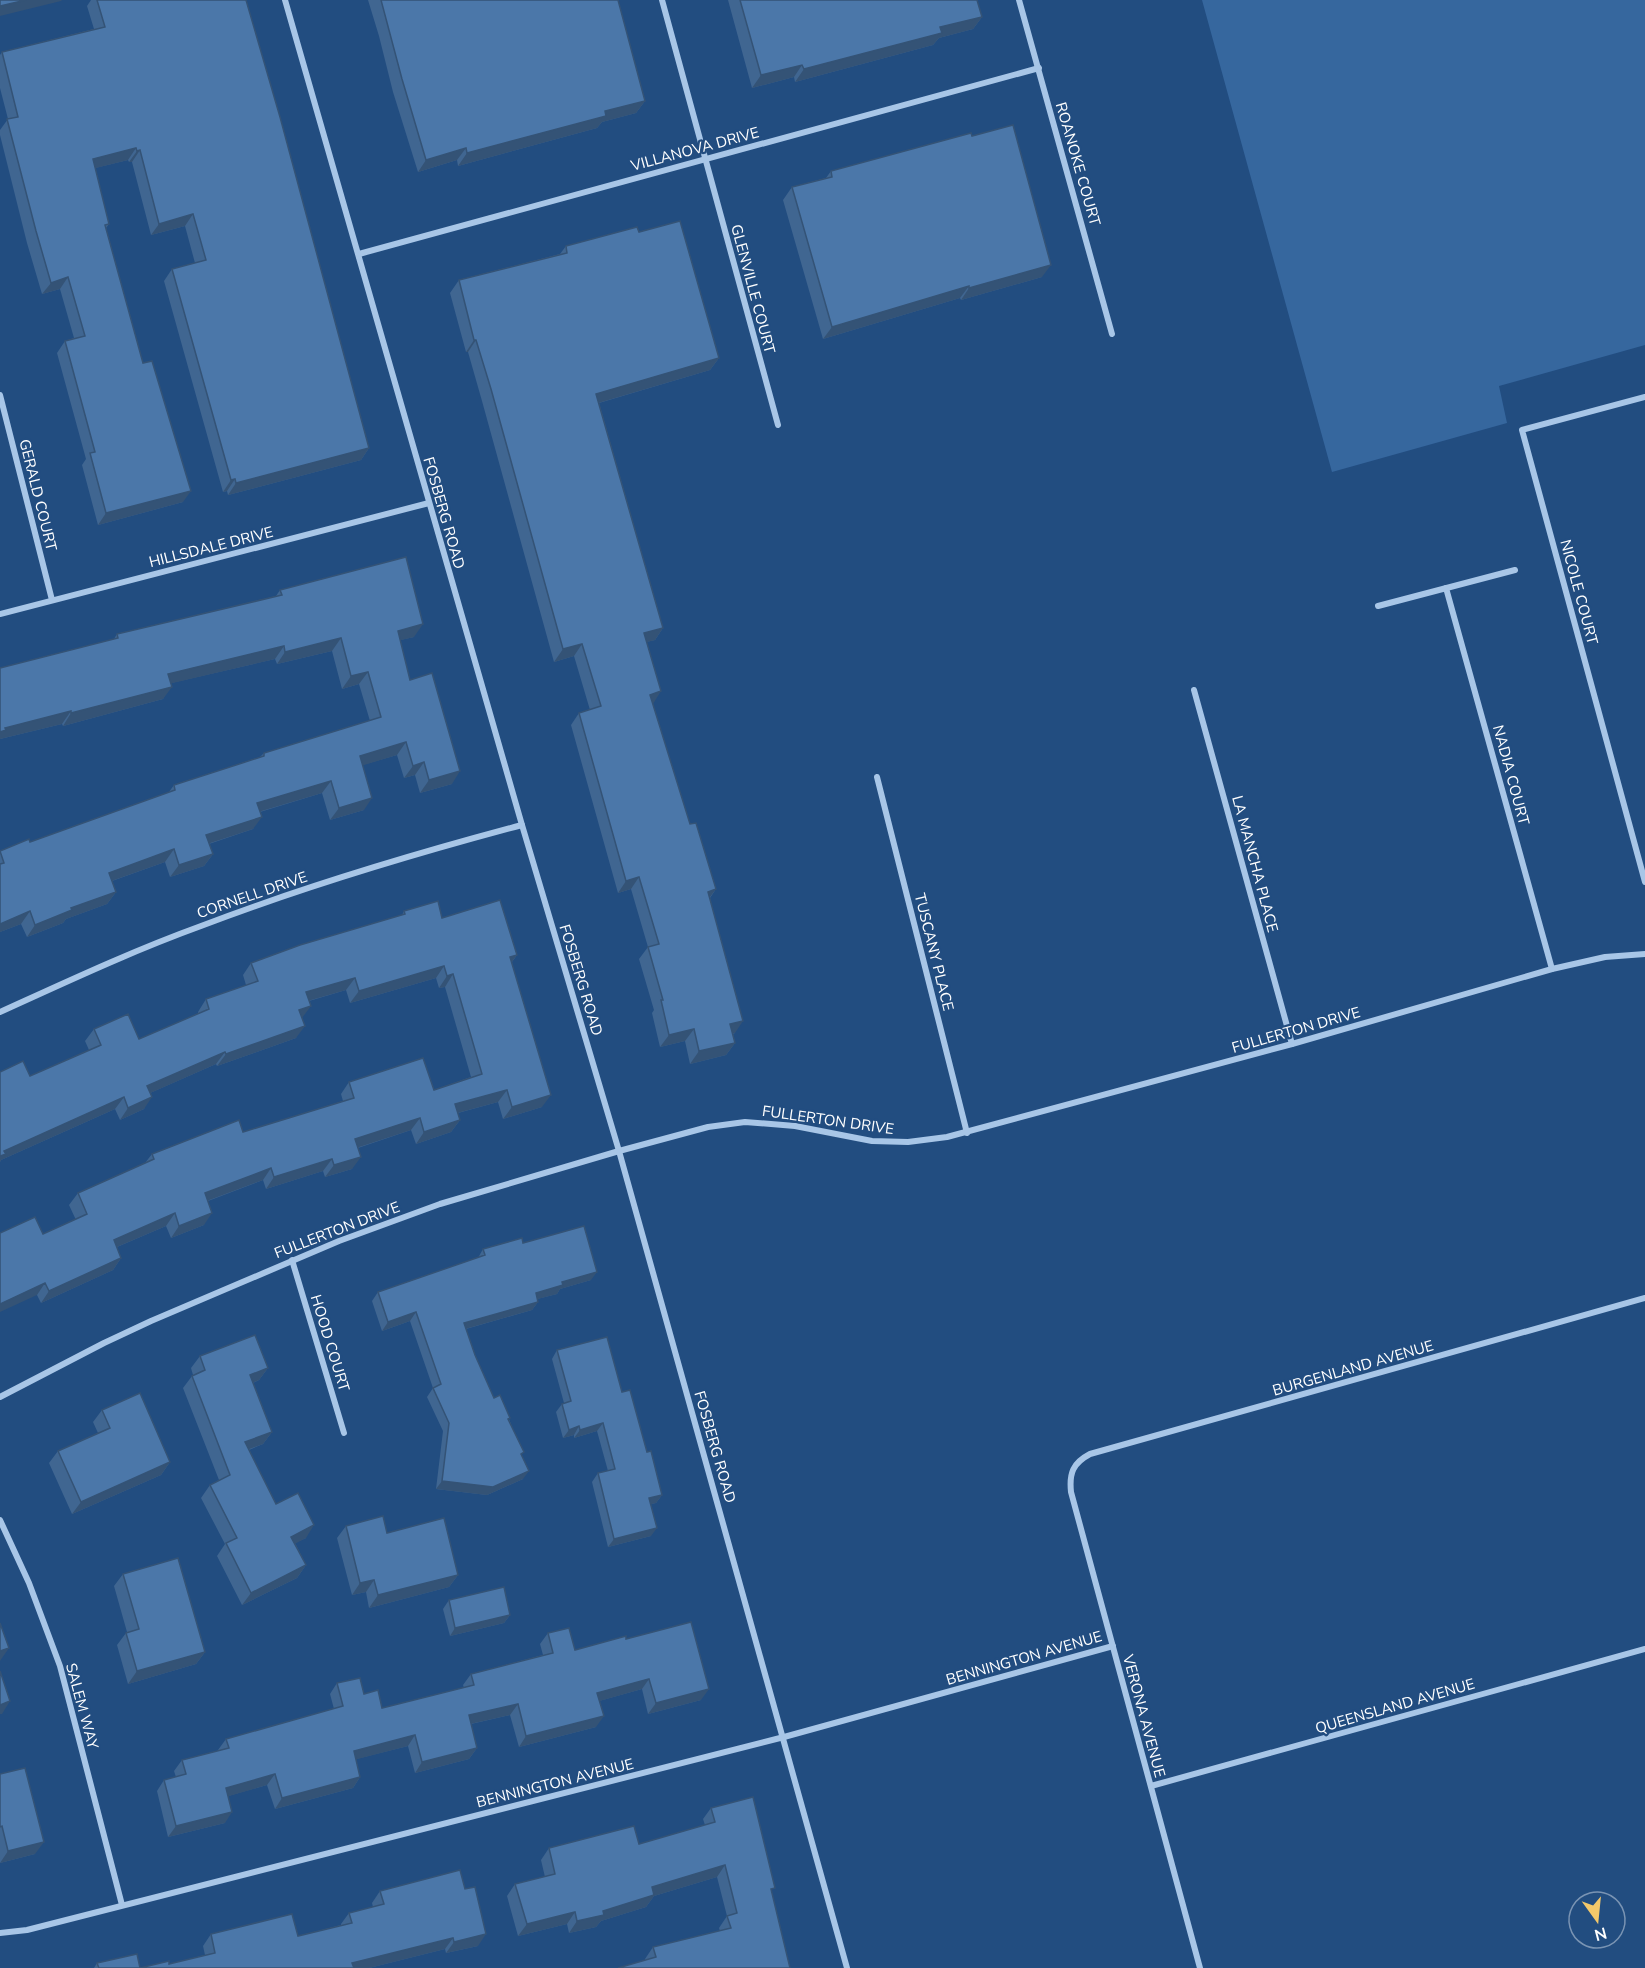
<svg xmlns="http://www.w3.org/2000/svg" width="1645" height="1968" viewBox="0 0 1645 1968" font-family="'Nunito Sans',sans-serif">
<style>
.grass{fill:#36679e}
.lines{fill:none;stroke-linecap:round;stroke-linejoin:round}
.minor{stroke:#a8c6e7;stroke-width:6}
.wall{fill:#406691}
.shaded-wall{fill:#345376}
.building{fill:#4b77a9;stroke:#345376;stroke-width:1.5}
.labels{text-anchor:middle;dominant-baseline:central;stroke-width:4.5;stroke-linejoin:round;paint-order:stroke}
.street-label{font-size:15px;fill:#fff;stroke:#224d80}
</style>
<rect width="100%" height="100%" fill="#224d80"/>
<path class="grass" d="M1202,0H1645V345L1499,386L1507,423L1332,472Z"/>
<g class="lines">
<g class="minor">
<path d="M285,0L522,825L619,1151L847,1968"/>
<path d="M662,0L778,425"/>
<path d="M1019,0L1112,334"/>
<path d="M359,254L1039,68"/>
<path d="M0,395L52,600"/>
<path d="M1645,397L1522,430L1645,882"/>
<path d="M1446,588L1552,969"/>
<path d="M1378,606L1515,570"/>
<path d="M0,614L429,503"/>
<path d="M1194,690L1292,1044"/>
<path d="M877,777L967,1133"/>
<path d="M0,1012C66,982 132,951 201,926C306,886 413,854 522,825"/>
<path d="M292,1260L344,1433"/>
<path d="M0,1397L104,1343L151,1321L339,1241L440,1204L619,1151L708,1127L745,1122L795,1126L872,1141L908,1142L947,1137L1292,1044L1552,969L1605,957L1645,954"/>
<path d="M0,1520L29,1583L60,1666L122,1905"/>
<path d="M1151,1786L1645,1649"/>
<path d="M0,1933L27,1930L784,1737L1113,1646"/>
<path d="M1200,1968L1071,1492C1069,1473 1073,1463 1090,1454L1645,1298"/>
</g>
</g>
<g class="wall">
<path d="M91,0H246L369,448L361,460L228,495L227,491L223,492L164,281L172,269L195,263L185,226L151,235L132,162H129L128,160L95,168L109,224L106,228L143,363L183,502L98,525L82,465L86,459L57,353L65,341L74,338L60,289L42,294L27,243L0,135V130L8,119L0,88V55L2,52L94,29L87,6Z"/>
<path d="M368,0H618L645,101L636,113L602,122L597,128L458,166L457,160L418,172L393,92L379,36Z"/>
<path d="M728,0H977L982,17L973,29L939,38L933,45L795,82L794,77L752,88Z"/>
<path d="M972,136L1042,277L961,300L960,298L823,339L783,200L792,187L826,178L831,171Z"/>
<path d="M639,232L719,358L710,370L599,403L663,628L655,640L646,642L652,704L690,824L716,889L710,898L735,1033L733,1034L735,1043L726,1055L690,1064L685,1041L660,1047L652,1013L654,1010L639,959L648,947L631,889L618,893L571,725L579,713L590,710L574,656L554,662L482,401L468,352H466L450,293L459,280L560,254L566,246Z"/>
<path d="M280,590L414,637L400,640L410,680L452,784L420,793L415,775L404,778L397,755L362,765L364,810L330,820L322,793L260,812L253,829L209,844L213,854L204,866L170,877L165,862L112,881L116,892L107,904L66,919L63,923L27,937L21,924L0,932V851L30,842L169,792L174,785L260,757L264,753L370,721L359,684L342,689L332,651L277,664L275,659L171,683L163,699L63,726L62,724L0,739V668L114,639L117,634L276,596Z"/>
<path d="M404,911L442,918L517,955L512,962L542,1107L503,1119L498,1102L458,1113L460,1120L451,1132L416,1144L411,1130L358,1148L352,1169L325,1177L323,1171L266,1189L263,1180L208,1201L204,1225L171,1238L166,1226L117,1247L121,1258L113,1270L41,1303L37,1295L43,1234L76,1220L69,1205L78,1193L145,1163L152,1154L243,1132L343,1101L341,1094L349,1082L434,1090L471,1077L445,987L439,988L436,978L350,1003L346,990L309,1001L302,1018L296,1038L217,1066L216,1064L150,1093L144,1109L120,1120L115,1109L1,1160L0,1162V1072L30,1076L89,1050L85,1041L94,1029L139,1039L198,1014V1012L206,999L246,985L243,975L251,963L402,915Z"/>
<path d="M523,1243L591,1280L560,1289L557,1294L537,1299L538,1302L532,1310L466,1329L475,1355L494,1398L509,1419L522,1455L523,1479L487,1495L436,1489L443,1431L427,1397L433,1388L410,1321L382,1331L372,1301L378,1292L478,1258L483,1249Z"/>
<path d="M557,1350L622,1392L647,1452L662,1495L656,1503L651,1504V1536L608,1547L592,1482L598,1473L608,1471L597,1431L574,1438V1435L563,1438L556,1412L562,1404L564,1403L552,1359Z"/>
<path d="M200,1356L268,1368L259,1380L253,1383L272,1432L263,1444L249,1450L276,1504L306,1538L295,1543L306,1565L297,1578L242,1605L217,1556L225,1544L201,1498L210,1485L219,1480L183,1388L192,1376L193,1375L191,1368Z"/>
<path d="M102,1410L170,1462L161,1475L72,1514L49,1463L58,1451L98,1433L93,1422Z"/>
<path d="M346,1526L387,1533L458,1575L449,1587L369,1608L366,1592L352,1595L337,1538Z"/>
<path d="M123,1574L205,1652L196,1664L128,1684L117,1645L126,1633L127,1632L114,1586Z"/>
<path d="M449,1600L510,1615L504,1623L450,1636L443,1609Z"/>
<path d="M548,1633L575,1650L626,1639L701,1700L648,1714L642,1689L599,1701L596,1727L519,1747L510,1715L471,1724L477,1748L469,1759L415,1773L408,1746L356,1759L360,1777L353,1788L275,1809L267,1785L228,1796L225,1823L168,1837L157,1791L164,1780L176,1777L174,1771L182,1760L219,1751L218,1750L226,1739L334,1709L330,1694L337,1683L364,1694L382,1708L464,1688L463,1685L471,1674L543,1655L540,1644Z"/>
<path d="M0,1774L35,1854L0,1863Z"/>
<path d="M711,1808L771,1893L790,1968L645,1960V1959L653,1947L720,1931L719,1928L727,1916L717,1877L654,1896L646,1907L601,1921L596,1927L569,1933L567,1924L518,1936L507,1896L515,1884L545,1877L541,1860L549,1848L639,1844L705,1825L703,1819Z"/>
<path d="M380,1891L478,1946L446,1953L445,1949L369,1968H94L97,1963L140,1968L169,1964L205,1955L203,1946L211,1934L298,1936L341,1925V1924L349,1913L373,1907L372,1903Z"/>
</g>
<g class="shaded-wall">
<path d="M26,0H62L61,1L0,16V6Z"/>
<path d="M982,17L973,29L939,38L933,45L795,82L804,69L940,27Z"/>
<path d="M802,65L794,77L752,88L761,75Z"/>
<path d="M645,101L636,113L602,122L597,128L458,166L467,153L605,111Z"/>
<path d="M136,148L128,160L84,171L93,159Z"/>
<path d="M466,148L457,160L418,172L426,160Z"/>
<path d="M140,150L132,162H129L137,151Z"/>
<path d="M193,214L185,226L151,235L159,224Z"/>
<path d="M1051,265L1042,277L961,300L969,288Z"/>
<path d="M68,277L60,289L42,294L51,283Z"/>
<path d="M969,286L960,298L823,339L832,327Z"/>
<path d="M474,340H476L468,352H466Z"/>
<path d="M719,358L710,370L588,406L596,394Z"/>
<path d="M369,448L361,460L228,495L236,483Z"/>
<path d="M235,479L227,491L223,492L231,480Z"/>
<path d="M191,491L183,502L98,525L106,513Z"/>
<path d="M423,624L414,637L389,643L398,631Z"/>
<path d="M663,628L655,640L635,645L644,633Z"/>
<path d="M341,638L332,651L277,664L285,652Z"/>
<path d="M582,644L574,656L554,662L563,649Z"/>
<path d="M284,646L275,659L160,686L168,674Z"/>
<path d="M368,672L359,684L342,689L351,676Z"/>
<path d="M172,687L163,699L63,726L71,713Z"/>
<path d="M661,691L653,704L650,695Z"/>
<path d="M71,711L62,724L0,739V732L5,728Z"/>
<path d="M406,742L397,755L351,769L360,756Z"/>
<path d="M424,762L415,775L404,778L413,766Z"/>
<path d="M460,771L452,784L420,793L429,780Z"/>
<path d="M331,781L322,793L248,815L257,803Z"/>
<path d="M372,798L364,810L330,820L339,808Z"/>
<path d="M262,817L253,829L198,847L206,835Z"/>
<path d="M174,849L165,862L100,885L109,873Z"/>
<path d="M213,854L204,866L170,877L179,865Z"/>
<path d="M639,877L631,889L618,893L626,881Z"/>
<path d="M716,889L707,901L708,892Z"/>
<path d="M116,892L107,904L66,919L63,923L27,937L35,925L71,908Z"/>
<path d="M30,911L21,924L0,932V924Z"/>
<path d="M517,955L508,967L510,957Z"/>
<path d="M444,966L436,978L350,1003L359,991Z"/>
<path d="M453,974L445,987L439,988L447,976Z"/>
<path d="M355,978L346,990L297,1004L306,992Z"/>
<path d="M311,1006L302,1018L299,1010Z"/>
<path d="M743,1021L735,1033L722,1036L730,1024Z"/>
<path d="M305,1026L296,1038L217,1066L226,1054Z"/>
<path d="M694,1029L685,1041L660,1047L669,1035Z"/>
<path d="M735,1043L726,1055L690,1064L699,1051Z"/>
<path d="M225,1052L216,1064L139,1098L147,1086Z"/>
<path d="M507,1090L498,1102L446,1116L455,1104Z"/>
<path d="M551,1095L542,1107L503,1119L512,1107Z"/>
<path d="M124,1097L115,1109L1,1160L0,1162V1156L4,1151Z"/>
<path d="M152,1097L144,1109L120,1120L128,1108Z"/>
<path d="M420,1118L411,1130L347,1151L355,1139Z"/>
<path d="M460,1120L451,1132L416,1144L424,1132Z"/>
<path d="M361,1157L352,1169L325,1177L334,1165Z"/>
<path d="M332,1159L323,1171L266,1189L274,1177Z"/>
<path d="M271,1168L263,1180L196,1205L205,1193Z"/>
<path d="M175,1213L166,1226L105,1252L114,1240Z"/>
<path d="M212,1213L204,1225L171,1238L179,1226Z"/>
<path d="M121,1258L113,1270L41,1303L49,1291Z"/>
<path d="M597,1272L591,1280L560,1289L557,1294L530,1301L536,1293L562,1282Z"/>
<path d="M45,1283L37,1295L0,1312V1304Z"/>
<path d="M538,1302L532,1310L458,1331L464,1323Z"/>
<path d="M416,1312L410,1321L382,1331L388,1322Z"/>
<path d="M268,1368L259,1380L241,1388L250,1375Z"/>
<path d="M603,1423L597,1431L574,1438L580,1430Z"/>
<path d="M579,1426L574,1435L563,1438L569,1430Z"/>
<path d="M272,1432L263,1444L236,1454L245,1442Z"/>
<path d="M170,1462L161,1475L72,1514L81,1502Z"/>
<path d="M529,1471L523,1479L487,1495L436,1489L442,1481Z"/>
<path d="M662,1495L656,1503L643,1506L649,1498Z"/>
<path d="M314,1525L306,1538L283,1550L291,1537Z"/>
<path d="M657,1528L651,1536L608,1547L614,1539Z"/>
<path d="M306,1565L297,1578L242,1605L251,1593Z"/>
<path d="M458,1575L449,1587L369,1608L378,1595Z"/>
<path d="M374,1580L366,1592L352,1595L360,1583Z"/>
<path d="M510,1615L504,1623L450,1636L455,1628Z"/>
<path d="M9,1648L0,1661V1651Z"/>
<path d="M205,1652L196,1664L128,1684L137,1671Z"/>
<path d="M649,1679L642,1689L589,1704L597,1693Z"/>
<path d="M709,1689L701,1700L648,1714L656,1703Z"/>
<path d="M10,1701L2,1714H0V1705Z"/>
<path d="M518,1704L510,1715L461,1726L469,1715Z"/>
<path d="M604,1716L596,1727L519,1747L526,1736Z"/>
<path d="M415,1735L408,1746L346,1762L354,1751Z"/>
<path d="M477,1748L469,1759L415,1773L422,1762Z"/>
<path d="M275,1774L267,1785L219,1799L226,1788Z"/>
<path d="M360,1777L353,1788L275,1809L282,1798Z"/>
<path d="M232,1812L225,1823L168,1837L176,1826Z"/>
<path d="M44,1842L35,1854L0,1863L8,1851Z"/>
<path d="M725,1865L717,1877L654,1896L646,1907L601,1921L596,1927L569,1933L577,1921L603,1911L652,1887Z"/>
<path d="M575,1912L567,1924L518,1936L527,1924Z"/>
<path d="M486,1934L478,1946L446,1953L454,1942Z"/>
<path d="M453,1938L445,1949L369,1968H349L352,1963Z"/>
</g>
<g class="building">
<path d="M0,0H26L0,6Z"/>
<path d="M97,0H246L280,117L369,448L236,483L235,479L231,480L172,269L206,260L193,214L159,224L140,150L137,151L136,148L93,159L109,224L105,225L143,363L152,361L191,491L106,513L90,453L95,452L65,341L85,336L68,277L51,283L36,231L7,119L18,117L2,52L105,27Z"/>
<path d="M381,0H618L645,101L605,111L606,116L467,153L466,148L426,160L402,79Z"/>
<path d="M740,0H977L982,17L940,27L942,33L804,69L802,65L761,75Z"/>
<path d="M1013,125L1051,265L969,288V286L832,327L792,187L832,177L831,171L971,133L972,136Z"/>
<path d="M680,221L719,358L596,394L663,628L644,633L661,691L650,695L690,824L696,823L716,889L708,892L743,1021L730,1024L735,1043L699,1051L694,1029L669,1035L661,1000H663L648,947L659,944L639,877L626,881L579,713L601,706L582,644L563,649L491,389L476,340H474L459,280L567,253L566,246L637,227L639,232Z"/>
<path d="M406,557L423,624L398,631L410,680L432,673L460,771L429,780L424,762L413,766L406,742L360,756L372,798L339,808L331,781L257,803L262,817L206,835L213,854L179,865L174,849L109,873L116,892L71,908L72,910L35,925L30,911L0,924V864L4,863L0,851L29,839L30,842L175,790L174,785L264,756V753L381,717L368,672L351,676L341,638L285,652L284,646L168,674L172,687L71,713V711L5,728L6,730L0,732V668L118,638L117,634L282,595L280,590Z"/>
<path d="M500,900L517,955L510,957L551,1095L512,1107L507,1090L455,1104L460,1120L424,1132L420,1118L355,1139L361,1157L334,1165L332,1159L274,1177L271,1168L205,1193L212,1213L179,1226L175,1213L114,1240L121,1258L49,1291L45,1283L0,1304V1233L35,1217L43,1234L87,1214L78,1193L154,1159L152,1154L239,1120L243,1132L354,1098L349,1082L423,1058L434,1090L482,1074L453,974L447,976L444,966L359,991L355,978L306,992L311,1006L299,1010L305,1026L226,1054L225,1052L147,1086L152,1097L128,1108L124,1097L4,1151L6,1154L0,1156V1072L23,1061L30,1076L101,1045L94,1029L128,1014L139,1039L209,1009L206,999L258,981L251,963L300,945L405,914L404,911L438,901L442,918Z"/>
<path d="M584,1226L597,1272L562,1282L563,1285L536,1293L538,1302L464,1323L475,1355L494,1398L500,1395L510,1418L508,1419L524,1452L521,1454L529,1471L493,1487L442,1481L449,1423L433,1388L441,1384L416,1312L388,1322L378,1292L485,1255L483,1249L522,1238L523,1243Z"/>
<path d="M255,1335L268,1368L250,1375L272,1432L245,1442L276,1504L298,1493L314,1525L291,1537L306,1565L251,1593L226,1543L237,1538L210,1485L230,1475L192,1376L205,1370L200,1356Z"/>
<path d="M607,1337L622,1392L630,1390L647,1452L651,1451L662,1495L649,1498L657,1528L614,1539L598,1473L615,1469L603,1423L580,1430L579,1426L569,1430L562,1404L571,1401L557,1350Z"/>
<path d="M140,1393L170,1462L81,1502L58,1451L110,1428L102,1410Z"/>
<path d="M383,1516L387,1533L444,1518L458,1575L378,1595L374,1580L360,1583L346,1526Z"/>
<path d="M178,1558L205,1652L137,1671L126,1633L139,1629L123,1574Z"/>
<path d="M504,1587L510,1615L455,1628L449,1600Z"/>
<path d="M691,1622L709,1689L656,1703L649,1679L597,1693L604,1716L526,1736L518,1704L469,1715L477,1748L422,1762L415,1735L354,1751L360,1777L282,1798L275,1774L226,1788L232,1812L176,1826L164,1780L186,1774L182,1760L229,1748L226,1739L343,1706L337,1683L360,1678L364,1694L378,1690L382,1708L474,1685L471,1674L553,1653L548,1633L569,1628L575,1650L626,1636V1639Z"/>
<path d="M0,1623L9,1648L0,1651Z"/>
<path d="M0,1671L10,1701L0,1705Z"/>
<path d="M25,1768L44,1842L8,1851L2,1826L0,1827V1774Z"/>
<path d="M753,1797L775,1888L771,1889L790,1968H618L656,1957L653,1947L731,1928L727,1916L737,1913L725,1865L652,1887L654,1895L603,1911L604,1915L577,1921L575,1912L527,1924L515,1884L555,1874L549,1848L634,1826L639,1844L715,1822L711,1808Z"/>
<path d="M460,1870L465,1889L475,1887L486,1934L454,1942L453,1938L352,1963L354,1968H99L97,1963L137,1954L140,1968L169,1961V1964L215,1953L211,1934L292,1914L298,1936L352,1923L349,1913L384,1904L380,1891Z"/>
</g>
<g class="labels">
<g class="street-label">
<text transform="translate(695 149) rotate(-15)">VILLANOVA DRIVE</text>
<text transform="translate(1078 164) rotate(74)">ROANOKE COURT</text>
<text transform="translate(753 289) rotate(75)">GLENVILLE COURT</text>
<text transform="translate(38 495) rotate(76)">GERALD COURT</text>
<text transform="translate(444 513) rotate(74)">FOSBERG ROAD</text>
<text transform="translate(211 547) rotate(-14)">HILLSDALE DRIVE</text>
<text transform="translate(1579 592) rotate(75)">NICOLE COURT</text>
<text transform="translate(1511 775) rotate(75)">NADIA COURT</text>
<text transform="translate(1255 864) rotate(75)">LA MANCHA PLACE</text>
<text transform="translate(252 895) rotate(-19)">CORNELL DRIVE</text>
<text transform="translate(934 952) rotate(76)">TUSCANY PLACE</text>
<text transform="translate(581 980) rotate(73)">FOSBERG ROAD</text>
<text transform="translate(1296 1030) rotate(-16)">FULLERTON DRIVE</text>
<text transform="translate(828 1120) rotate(8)">FULLERTON DRIVE</text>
<text transform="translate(337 1230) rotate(-21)">FULLERTON DRIVE</text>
<text transform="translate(330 1343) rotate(73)">HOOD COURT</text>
<text transform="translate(1353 1368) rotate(-16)">BURGENLAND AVENUE</text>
<text transform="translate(715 1447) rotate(74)">FOSBERG ROAD</text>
<text transform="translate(1024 1658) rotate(-16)">BENNINGTON AVENUE</text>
<text transform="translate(82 1706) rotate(75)">SALEM WAY</text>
<text transform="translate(1395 1706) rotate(-16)">QUEENSLAND AVENUE</text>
<text transform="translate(1144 1716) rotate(75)">VERONA AVENUE</text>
<text transform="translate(555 1783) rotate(-14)">BENNINGTON AVENUE</text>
</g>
</g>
<g transform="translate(1597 1920) rotate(165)"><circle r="28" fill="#224d80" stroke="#7a94b3" stroke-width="1.5"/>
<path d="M0-4.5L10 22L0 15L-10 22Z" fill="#f3c86a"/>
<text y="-9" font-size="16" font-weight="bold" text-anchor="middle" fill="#ffffff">N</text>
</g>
</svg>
